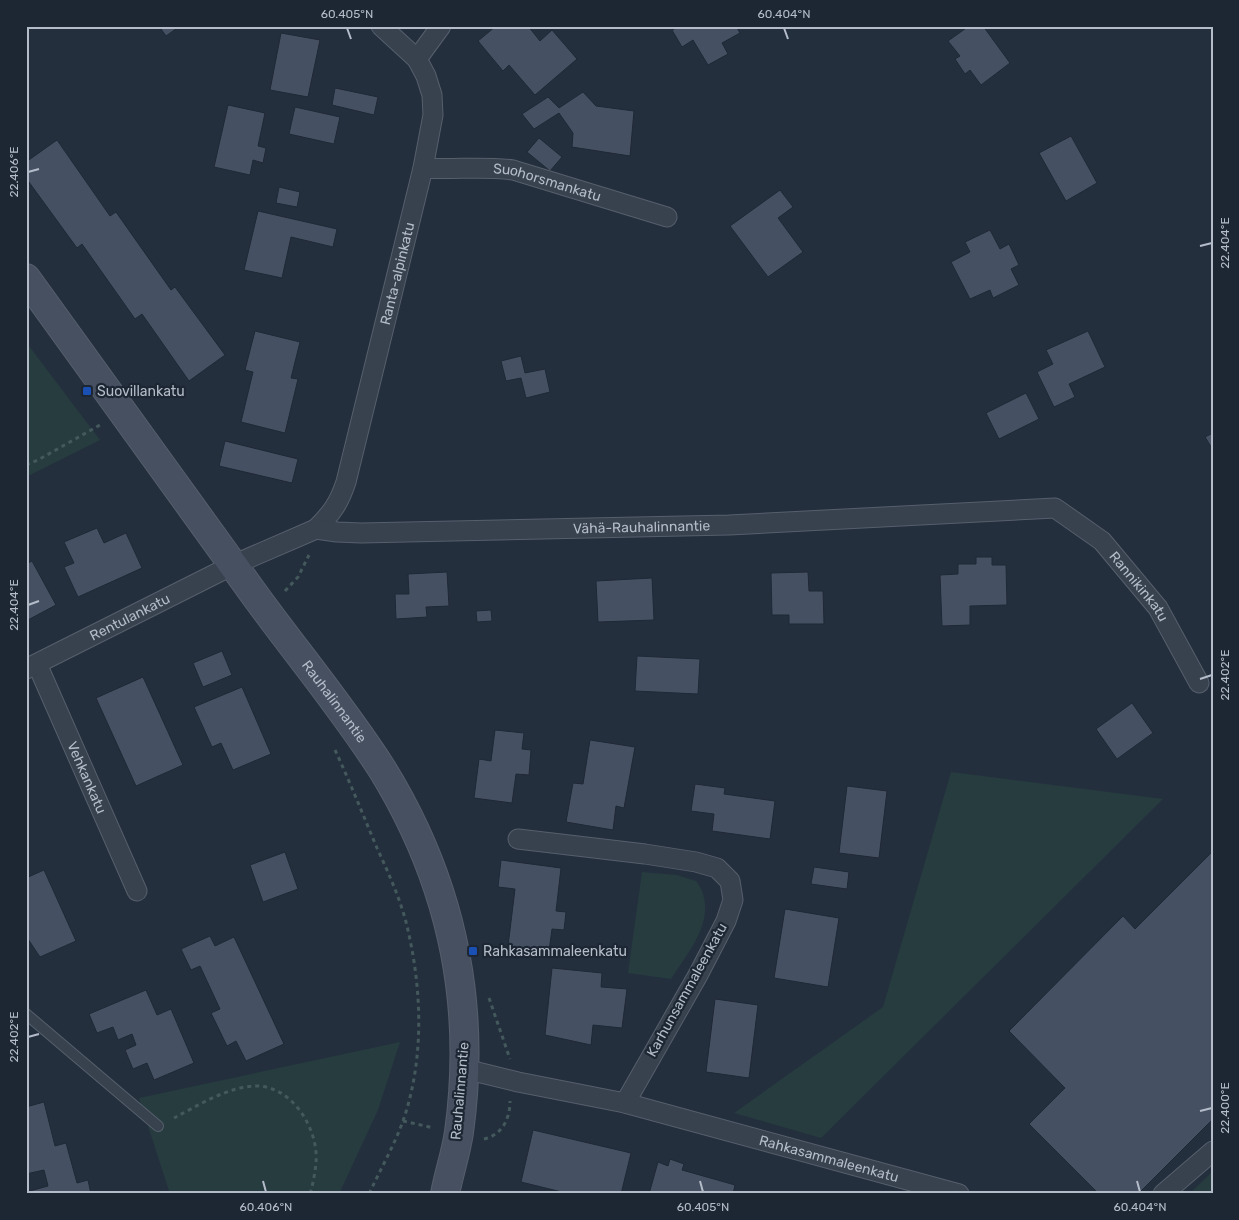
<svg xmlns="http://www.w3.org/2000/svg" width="1239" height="1220" viewBox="0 0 1239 1220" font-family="Rubik,sans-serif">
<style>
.green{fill:#263c3f}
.building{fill:#455162;stroke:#1f2835}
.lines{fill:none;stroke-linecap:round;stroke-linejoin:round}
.lane-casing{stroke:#565f6c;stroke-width:12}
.street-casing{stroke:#565f6c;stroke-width:21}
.secondary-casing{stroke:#565f6c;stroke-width:30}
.path{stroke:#44595c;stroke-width:3;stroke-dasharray:4 4;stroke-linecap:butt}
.lane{stroke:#38414e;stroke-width:10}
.street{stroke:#38414e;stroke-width:19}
.secondary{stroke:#465061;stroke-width:28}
.ticks{fill:none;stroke:#b4bcc9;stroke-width:2}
.transit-dot{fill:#1a4fb4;stroke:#1d2633;stroke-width:2}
.labels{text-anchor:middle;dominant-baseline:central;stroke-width:4.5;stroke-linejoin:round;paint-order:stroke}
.street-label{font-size:14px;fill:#b4bcc9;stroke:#1d2633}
.poi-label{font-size:14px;fill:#b4bcc9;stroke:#1d2633;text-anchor:start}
.neatline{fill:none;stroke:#b4bcc9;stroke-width:2}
.ticks-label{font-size:12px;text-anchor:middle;fill:#b4bcc9}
</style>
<rect width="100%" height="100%" fill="#242f3e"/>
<g class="green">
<path d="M26,342L100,440L26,477Z"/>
<path d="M951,772L1163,799L821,1138L734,1113L883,1007Z"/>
<path d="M642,872L677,875L696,881C699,885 702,890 703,894C713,925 686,955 671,979L628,973Z"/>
<path d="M400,1042L378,1110L339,1194H170L139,1098Z"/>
<path d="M1213,1171V1194H1189Z"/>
</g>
<g class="building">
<path d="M159,26H180L166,36Z"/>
<path d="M496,26H528L540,41L552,30L577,59L535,95L509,65L503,71L478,41Z"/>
<path d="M680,26H736L740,33L722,43L728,54L708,65L693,40L682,47L672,30Z"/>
<path d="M969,26H983L1010,63L981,85L970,70L965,74L955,59L960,56L948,41Z"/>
<path d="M281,33L320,40L308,97L270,90Z"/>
<path d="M335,88L378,97L374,115L332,105Z"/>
<path d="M583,92L596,106L634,111L630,156L572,147L573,133L559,113L534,129L522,114L548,97L559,108Z"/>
<path d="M228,105L265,113L258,146L266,148L263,163L253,160L250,175L214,167Z"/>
<path d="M295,107L340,117L334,144L289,134Z"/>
<path d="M1071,136L1097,183L1066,201L1039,153Z"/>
<path d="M539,138L562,157L550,171L527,152Z"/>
<path d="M57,140L110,216L116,212L171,290L175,287L225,355L189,381L142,314L135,319L82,244L77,248L26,178V162Z"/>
<path d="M279,187L300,192L297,207L276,203Z"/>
<path d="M780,190L793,207L778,218L803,252L768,277L730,226Z"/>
<path d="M258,211L337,229L333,247L291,237L282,278L244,270Z"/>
<path d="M990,230L1000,249L1009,244L1019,265L1011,269L1019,285L993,298L990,290L970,299L951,262L970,252L965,242Z"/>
<path d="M255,331L300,342L291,378L298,379L285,433L241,422L253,372L245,370Z"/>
<path d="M1088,331L1105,367L1069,384L1075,397L1054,407L1037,372L1053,364L1046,350Z"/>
<path d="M521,356L525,373L545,369L550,392L526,398L521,378L506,381L501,361Z"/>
<path d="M1026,393L1039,419L999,439L986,413Z"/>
<path d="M1213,433V450L1205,437Z"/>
<path d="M225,441L298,459L292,483L219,466Z"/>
<path d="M97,528L104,543L126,533L142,568L78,597L64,567L74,563L64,542Z"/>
<path d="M976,557H992V565H1006L1007,605L970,606V625L942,626L940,575L958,574V564H976Z"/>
<path d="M32,561L56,605L26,621V564Z"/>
<path d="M447,572L449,606L426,607L427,617L396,619L395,594H409L408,574Z"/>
<path d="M808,572L809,591H823L824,624H789V615H772L771,573Z"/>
<path d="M652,578L654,620L598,622L596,581Z"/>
<path d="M491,610L492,621L477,622L476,611Z"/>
<path d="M222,651L232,675L203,687L193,663Z"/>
<path d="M637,656L700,659L698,694L635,691Z"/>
<path d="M143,677L183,765L136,786L96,698Z"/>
<path d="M242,687L271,754L233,770L221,743L212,747L194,707Z"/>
<path d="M1132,703L1153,733L1117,759L1096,729Z"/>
<path d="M495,730L524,733L522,749L531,750L529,775L516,774L512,803L474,798L479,759L491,761Z"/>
<path d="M590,740L635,747L624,808L616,806L613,830L566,822L573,783L583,784Z"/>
<path d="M695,784L725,788L724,794L775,801L770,839L712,831L714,814L691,811Z"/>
<path d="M847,786L887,791L879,858L839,853Z"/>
<path d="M1213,851V1119L1138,1194H1099L1029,1124L1065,1088L1009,1031L1123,916L1135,929Z"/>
<path d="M285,852L298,889L263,902L250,865Z"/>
<path d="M501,860L561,868L556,911L566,912L564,930L552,929L549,951L508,946L515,889L498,887Z"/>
<path d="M814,867L849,872L847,889L811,884Z"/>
<path d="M44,870L76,941L40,957L28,939L26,940V878Z"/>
<path d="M785,909L839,918L828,987L774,978Z"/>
<path d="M210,936L215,946L234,937L284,1044L246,1061L236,1041L227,1046L211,1013L220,1009L200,966L191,970L181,949Z"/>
<path d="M552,968L602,973L601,987L627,989L622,1028L593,1025L591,1045L545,1035Z"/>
<path d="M146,990L157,1015L171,1009L194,1063L154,1080L147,1063L133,1069L125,1050L136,1045L132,1034L118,1040L113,1027L97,1033L89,1014Z"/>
<path d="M715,999L758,1005L749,1078L706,1072Z"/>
<path d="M44,1102L55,1146L66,1143L77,1183L88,1180L91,1194H26V1192L48,1186L44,1170L26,1174V1107Z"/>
<path d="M533,1130L631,1153L621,1194H570L521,1182Z"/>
<path d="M670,1159L684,1164L682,1170L735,1185L733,1194H649L658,1162L668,1166Z"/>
</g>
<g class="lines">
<defs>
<path id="lane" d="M26,1014L158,1126"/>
<g id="street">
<path d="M417,59L441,26"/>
<path id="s1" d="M423,168C453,170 484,166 513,170L667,217"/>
<path id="s2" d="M316,529C332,513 339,503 346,482L423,168L433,115L432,95L426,76L417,59L381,26"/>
<path id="s3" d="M37,664L137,891"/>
<path id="s4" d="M26,669L233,565L316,529L337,532L361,533L729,525L1055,508L1102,541L1158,608L1199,683"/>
<path d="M518,839L645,854L696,862L717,868L730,881L733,900L726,921L698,975L625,1103"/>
<path id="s5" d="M465,1069L518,1082L625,1103L959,1194"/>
<path d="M1163,1194L1213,1151"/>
</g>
<g id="secondary">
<path id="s6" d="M26,278C102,383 178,489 254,594C296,652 343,708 382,769C451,881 477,1002 459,1132C456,1153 449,1173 445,1194"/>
</g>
</defs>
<use href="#lane" class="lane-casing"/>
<use href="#street" class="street-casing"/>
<use href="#secondary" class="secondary-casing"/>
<g class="path">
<path d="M26,465L38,460L100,425"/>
<path d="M285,591L298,577L309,555"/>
<path d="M335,750C350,782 363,815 377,848C388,872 399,896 406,922C422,986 425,1058 403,1121C394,1146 380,1170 369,1194"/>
<path d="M489,998L510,1059"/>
<path d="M174,1118C197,1106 229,1086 256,1086C293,1086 319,1130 316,1163C315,1173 313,1184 310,1194"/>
<path d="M403,1121L434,1128"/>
<path d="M484,1139C502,1135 510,1119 510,1101"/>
</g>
<use href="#lane" class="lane"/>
<use href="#street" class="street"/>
<use href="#secondary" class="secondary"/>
</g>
<path class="ticks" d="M347,28L351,39M784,28L788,39M28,172L39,169M1200,246L1212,243M28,605L39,601M1200,679L1212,675M28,1037L39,1034M1200,1111L1212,1108M263,1181L266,1192M700,1181L703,1192M1137,1181L1140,1192"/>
<g class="transit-dot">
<rect x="82" y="386" width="10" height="10" rx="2.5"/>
<rect x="468" y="946" width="10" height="10" rx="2.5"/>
</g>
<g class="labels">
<g class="street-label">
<text stroke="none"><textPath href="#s1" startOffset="126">Suohorsmankatu</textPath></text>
<text stroke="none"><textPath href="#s2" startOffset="271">Ranta-alpinkatu</textPath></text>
<text stroke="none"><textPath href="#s4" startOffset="648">Vähä-Rauhalinnantie</textPath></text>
<text stroke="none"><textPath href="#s4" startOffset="1178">Rannikinkatu</textPath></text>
<text stroke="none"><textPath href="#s4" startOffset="116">Rentulankatu</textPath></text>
<text stroke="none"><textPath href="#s6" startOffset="524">Rauhalinnantie</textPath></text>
<text stroke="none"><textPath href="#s3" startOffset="124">Vehkankatu</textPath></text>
<text transform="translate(687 990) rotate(-61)">Karhunsammaleenkatu</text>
<text transform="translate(460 1091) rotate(-85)">Rauhalinnantie</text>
<text stroke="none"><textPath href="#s5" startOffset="375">Rahkasammaleenkatu</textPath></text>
</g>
<g class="poi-label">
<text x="97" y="391">Suovillankatu</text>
<text x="483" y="951">Rahkasammaleenkatu</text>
</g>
</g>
<rect width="1239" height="1220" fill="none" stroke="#1d2633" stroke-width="55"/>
<rect x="28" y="28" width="1184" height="1164" class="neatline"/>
<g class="ticks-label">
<text x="347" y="18">60.405°N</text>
<text x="784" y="18">60.404°N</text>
<text transform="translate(14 172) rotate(-90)" y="4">22.406°E</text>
<text transform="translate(1225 243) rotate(-90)" y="4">22.404°E</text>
<text transform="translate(14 605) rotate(-90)" y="4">22.404°E</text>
<text transform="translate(1225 675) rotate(-90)" y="4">22.402°E</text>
<text transform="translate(14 1037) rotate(-90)" y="4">22.402°E</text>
<text transform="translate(1225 1108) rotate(-90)" y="4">22.400°E</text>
<text x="266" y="1211">60.406°N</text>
<text x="703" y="1211">60.405°N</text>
<text x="1140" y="1211">60.404°N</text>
</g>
</svg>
